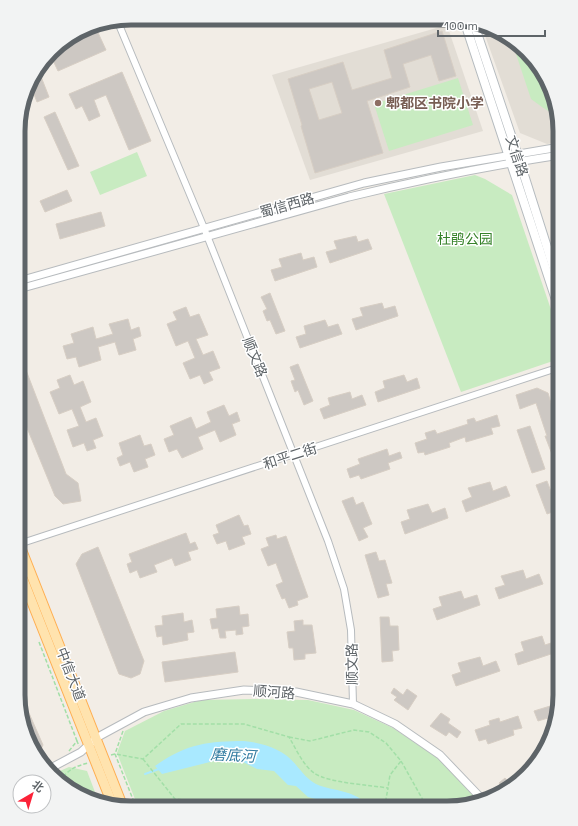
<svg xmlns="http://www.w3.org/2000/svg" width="578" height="826" viewBox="0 0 578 826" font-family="'Space Grotesk','Noto Sans SC',sans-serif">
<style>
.education{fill:#e2ddd5}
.green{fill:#c8ebc1}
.water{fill:#a9e9ff}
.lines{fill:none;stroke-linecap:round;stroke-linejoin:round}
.stream{stroke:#a9e9ff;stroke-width:2}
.building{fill:#cdc8c3;stroke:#d7cec4;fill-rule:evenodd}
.minor-casing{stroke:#b7bbbe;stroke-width:8}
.tertiary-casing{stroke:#b7bbbe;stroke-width:9}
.secondary-casing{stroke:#b5bbbf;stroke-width:10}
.primary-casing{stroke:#ffaf52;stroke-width:11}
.path{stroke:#a2dfa7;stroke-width:1.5;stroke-dasharray:4 2;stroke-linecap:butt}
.minor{stroke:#fff;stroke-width:6}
.tertiary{stroke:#fff;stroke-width:7}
.secondary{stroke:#fff;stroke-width:8}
.primary{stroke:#ffe3ae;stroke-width:9}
.education-dot{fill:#8d6e63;stroke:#fff;stroke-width:1.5}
.labels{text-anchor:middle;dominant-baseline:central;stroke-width:3;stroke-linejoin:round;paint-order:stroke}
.education-label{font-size:14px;font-weight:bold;fill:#785e54;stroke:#fff;text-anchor:start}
.street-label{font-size:14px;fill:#5e6468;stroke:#fff}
.park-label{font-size:14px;fill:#36822a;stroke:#fff}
.water-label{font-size:15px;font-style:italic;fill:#327ca1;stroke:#fff}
.rim{fill:none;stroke:#5e6468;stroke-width:5}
</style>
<rect width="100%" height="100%" fill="#f2ede6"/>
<g class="education">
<path d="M447,25L483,131L310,180L272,75Z"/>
<path d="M482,27L516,41L548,81L560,130V142L547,144L520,133Z"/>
</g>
<g class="green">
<path d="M511,39L516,41L548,81L556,114H553L542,107L531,99Z"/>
<path d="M458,78L473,125L389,151L374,104Z"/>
<path d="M137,152L147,176L100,195L90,172Z"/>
<path d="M475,175L485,179L512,195L560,336V343L553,361L461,392L384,194Z"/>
<path d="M255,699L308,700L354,710L393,728L439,759L474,796L478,801L448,808L138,807L117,753L125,731L164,711L201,700Z"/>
<path d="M69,767L87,771L98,800L62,785L53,774Z"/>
</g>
<path class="water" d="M244,741C263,743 284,749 296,765C302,772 308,780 316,784C333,792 358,789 368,808H348L335,803L323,801L308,797L296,786L288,785L274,771L257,769L237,759L231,758L214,761L162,774L155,766C185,744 209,741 244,741Z"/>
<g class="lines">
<path class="stream" d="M145,774L159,769"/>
</g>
<g class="building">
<path d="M94,24L106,50L58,71L50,54L57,46Z"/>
<path d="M442,31L456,76L439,81L431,55L403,64L410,87L367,101L383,153L315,173L301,126L302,125L288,79L343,62L352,90L392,78L384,50ZM332,82L342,113L319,120L309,89Z"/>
<path d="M38,69L49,97L37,102L30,84L33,74Z"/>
<path d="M122,72L151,141L129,150L106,95L94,100L100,116L89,121L82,106L76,109L69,94Z"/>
<path d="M55,112L79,166L68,170L44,117Z"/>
<path d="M67,190L72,201L45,212L40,201Z"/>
<path d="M101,212L105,226L60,239L56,224Z"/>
<path d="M356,236L358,242L368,239L372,249L330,263L326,252L337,249L334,241Z"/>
<path d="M301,253L303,260L314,257L317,267L275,281L271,270L282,267L279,259Z"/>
<path d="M270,293L285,331L276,334L270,320L267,321L263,311L267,309L261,297Z"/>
<path d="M382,303L384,309L395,306L398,316L356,330L352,319L363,316L360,308Z"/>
<path d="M186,307L190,317L199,314L208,335L196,339L203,355L213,351L220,368L209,372L213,380L204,384L200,375L190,379L183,363L195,358L188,341L176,346L167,324L177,320L173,312Z"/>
<path d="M128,319L131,330L139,327L141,336L133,339L136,350L119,355L115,342L98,347L101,360L79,367L76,357L67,359L63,346L74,343L71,334L93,327L96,339L113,334L109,324Z"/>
<path d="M325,320L328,327L338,324L342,334L300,348L296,337L306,334L304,326Z"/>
<path d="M19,352L66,474L78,483L81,501L63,504L55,496L18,406Z"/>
<path d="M298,364L313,401L304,405L298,390L295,392L291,381L295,380L290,367Z"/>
<path d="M70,375L74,385L83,381L91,402L80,407L86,422L96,418L103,436L93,440L96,448L87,451L84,443L73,447L67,430L79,426L72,409L59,414L50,392L60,388L57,380Z"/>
<path d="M404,375L407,382L417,378L420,388L378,402L375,392L385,388L383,381Z"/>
<path d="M537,388L548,393L558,427L560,436V475L545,436H547L536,403L520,409L516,395Z"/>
<path d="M350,392L352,399L362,395L366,405L324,419L320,409L330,405L328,398Z"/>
<path d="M224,405L229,416L237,412L240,421L232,424L236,435L220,442L215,430L198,437L203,449L182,458L177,449L169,452L164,439L174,435L170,426L191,417L196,429L211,422L207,412Z"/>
<path d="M497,415L500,426L491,428L493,434L466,442L465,437L449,443L450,447L425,455L424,452L418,453L415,443L427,439L425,433L435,430L437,434L468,424L467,420L474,418L476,422Z"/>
<path d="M530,426L545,469L532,473L517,430Z"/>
<path d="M140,435L144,446L151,444L155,455L145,459L148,467L134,472L130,462L120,466L117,458L123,455L119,443Z"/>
<path d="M387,449L389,456L400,452L402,458L388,463L390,469L361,479L359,475L350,478L347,469L360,464L358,459Z"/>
<path d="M547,481L558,510L547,514L536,485Z"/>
<path d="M490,482L493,491L506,486L510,496L466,512L462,501L472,497L468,488Z"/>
<path d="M353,497L356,505L363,502L372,524L363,528L368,537L359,541L342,501Z"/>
<path d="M428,504L432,513L445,508L448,518L405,534L401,522L410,519L407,510Z"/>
<path d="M239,515L244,526L248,525L251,534L242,537L245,544L229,550L226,541L217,544L213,535L219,533L216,525Z"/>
<path d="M560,531V552H559L552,534Z"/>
<path d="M186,533L190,544L195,542L198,549L188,552L191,560L175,566L172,558L154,565L157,572L140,578L137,570L130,573L127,564L132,562L129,554Z"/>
<path d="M276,535L277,539L286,536L308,597L297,601L298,605L289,608L285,598L282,599L276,585L283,582L276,563L268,566L261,549L269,546L266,538Z"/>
<path d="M98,547L144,661L140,674L131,678L119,674L76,564L82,554Z"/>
<path d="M376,552L379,561L385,560L392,583L386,584L389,595L378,598L365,555Z"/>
<path d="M523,570L526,579L539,574L543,584L499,599L495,588L505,585L501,576Z"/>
<path d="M461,591L464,599L477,595L480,605L437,620L433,609L442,606L439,597Z"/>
<path d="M239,606L240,615L248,614L249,626L242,627L243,634L236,635V630L225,631L226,638H220L218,628L212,629L210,619L217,618L216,609Z"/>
<path d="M183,613L184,622L192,620L194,632L187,633L188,640L163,645L162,636L157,637L155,626L163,625L162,616Z"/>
<path d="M380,617H389L390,626H398L399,650L392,651L393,661L382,662Z"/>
<path d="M303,620V625H312L316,653L305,654V659L294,660L293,648H289L287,632L295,631L294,621Z"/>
<path d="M542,636L545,645L560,640V651L518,665L515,654L524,651L521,642Z"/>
<path d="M235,652L238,672L165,682L162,662Z"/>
<path d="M480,657L483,666L496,661L500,671L456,686L452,675L461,672L458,663Z"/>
<path d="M394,688L403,695L407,689L417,696L408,710L394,700L397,697L391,693Z"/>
<path d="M560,703L551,727L548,718L538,721L534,711Z"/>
<path d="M25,704L43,745L38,755L30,745L20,706Z"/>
<path d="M441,713L450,719L448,723L461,732L457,738L449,732L446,736L430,726Z"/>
<path d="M518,716L522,728L513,730L514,735L488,744L486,739L479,741L475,730L490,725L489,721L499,718L500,722Z"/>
<path d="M505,778L511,784L504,790L499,783Z"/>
</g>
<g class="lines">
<defs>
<g id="minor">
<path d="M117,20L204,228L328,541L344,589L351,630L353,704"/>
<path d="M19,544L560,367"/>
</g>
<g id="tertiary">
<path d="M19,281L364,183L441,167L560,147"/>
<path d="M19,289L349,197C419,180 489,166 560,155"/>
<path d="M49,769L81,752L96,738L144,712L191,698L244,690L296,692L353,704L395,724L440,755L483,800"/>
</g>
<g id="secondary">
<path d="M464,20L560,312"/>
<path d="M474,24L517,153L560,288"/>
</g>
<g id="primary">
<path d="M18,541L123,807"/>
<path d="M18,567L113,806"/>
</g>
</defs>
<use href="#minor" class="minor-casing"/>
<use href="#tertiary" class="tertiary-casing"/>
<use href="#secondary" class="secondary-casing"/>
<use href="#primary" class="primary-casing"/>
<g class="path">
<path d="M39,642L77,741"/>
<path d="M123,731L115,754L136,807"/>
<path d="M289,737L310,741L354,730L369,732L386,743L401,761L390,775L388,787"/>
<path d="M69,751L77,741L79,746"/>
<path d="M111,755L115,754L143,759L181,724H244L289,737C296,749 303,765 314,773C328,783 370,785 388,788L386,799L389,808"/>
<path d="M143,759L175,799L213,803L236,807"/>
<path d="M401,761L423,800L433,808"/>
<path d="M59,781C70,769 73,767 88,763"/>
<path d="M171,807L175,799"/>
</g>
<use href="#minor" class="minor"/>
<use href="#tertiary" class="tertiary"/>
<use href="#secondary" class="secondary"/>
<use href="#primary" class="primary"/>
</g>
<circle class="education-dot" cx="378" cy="103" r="4"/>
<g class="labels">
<g class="education-label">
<text x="386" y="103">郫都区书院小学</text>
</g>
<g class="street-label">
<text transform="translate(517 156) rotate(72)">文信路</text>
<text transform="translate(287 205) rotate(-16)">蜀信西路</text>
<text transform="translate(255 357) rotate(68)">顺文路</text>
<text transform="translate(290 456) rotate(-18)">和平二街</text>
<text transform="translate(352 664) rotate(-91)">顺文路</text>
<text transform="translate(71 674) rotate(69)">中信大道</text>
<text transform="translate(274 692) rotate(4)">顺河路</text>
</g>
<g class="park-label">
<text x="465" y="239">杜鹃公园</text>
</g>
<g class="water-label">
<text transform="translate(233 755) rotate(3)">磨底河</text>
</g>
</g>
<path d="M0 0H578V826H0ZM131 25H447A106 106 0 0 1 553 131V695A106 106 0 0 1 447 801H131A106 106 0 0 1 25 695V131A106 106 0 0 1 131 25Z" fill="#f2f3f3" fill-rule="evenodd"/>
<path class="rim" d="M131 25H447A106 106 0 0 1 553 131V695A106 106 0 0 1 447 801H131A106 106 0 0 1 25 695V131A106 106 0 0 1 131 25Z"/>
<g transform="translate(32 794) rotate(38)"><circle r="19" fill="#ffffff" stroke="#bfc1c3"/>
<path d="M0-3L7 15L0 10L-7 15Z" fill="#fc2238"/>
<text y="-6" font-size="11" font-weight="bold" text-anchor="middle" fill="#5e6468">北</text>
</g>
<path d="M438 30v6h107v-6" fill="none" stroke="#5e6468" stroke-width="2"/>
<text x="444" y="30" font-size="12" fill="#5e6468" stroke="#ffffff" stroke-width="3" paint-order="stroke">100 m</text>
</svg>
